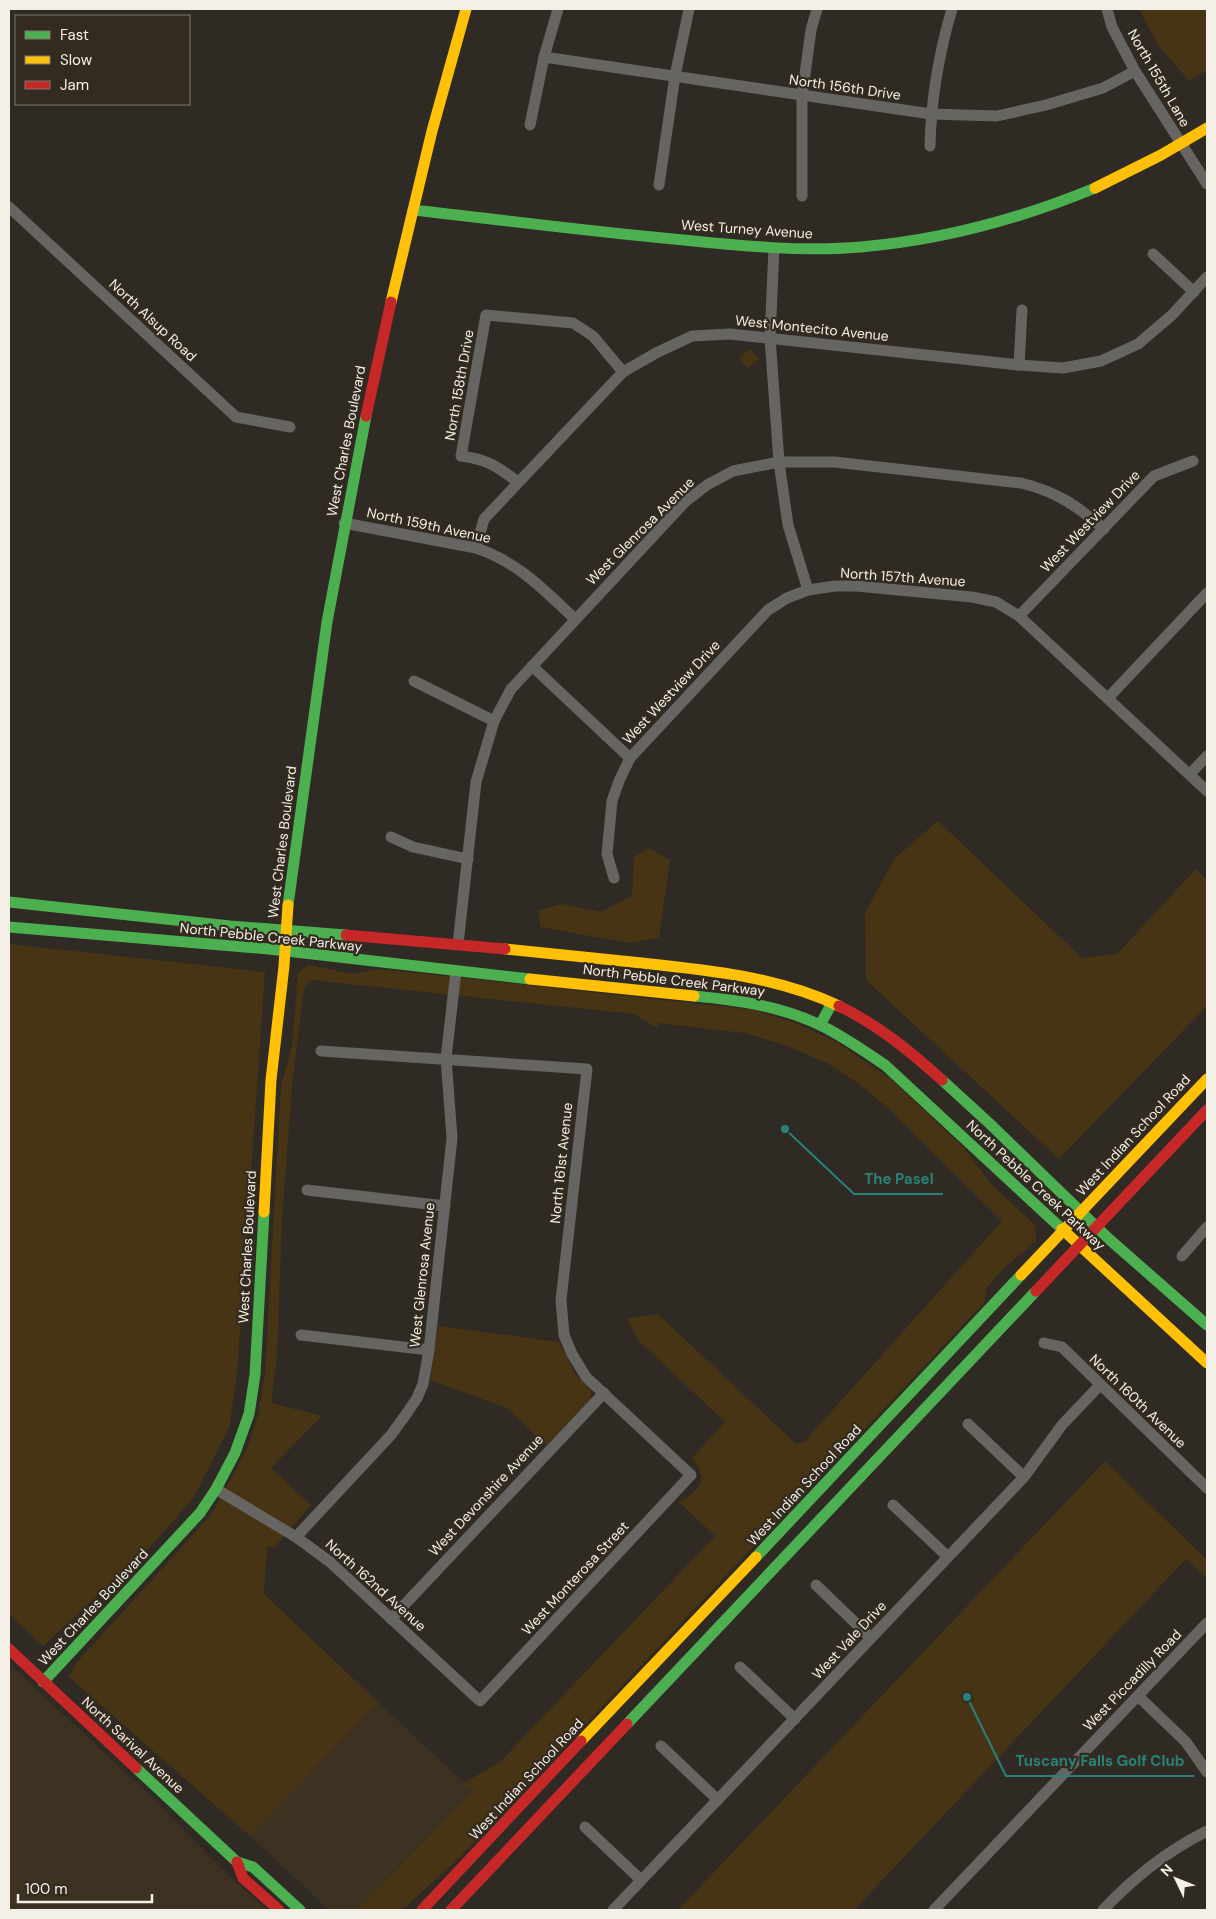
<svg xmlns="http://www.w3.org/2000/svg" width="1216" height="1919" viewBox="0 0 1216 1919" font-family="'DM Sans',sans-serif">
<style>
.built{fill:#3d3221}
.green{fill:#473414}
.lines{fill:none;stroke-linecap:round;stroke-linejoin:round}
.street{stroke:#666562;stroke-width:11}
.fast{stroke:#4caf50;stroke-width:11}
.slow{stroke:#ffc107;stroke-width:11}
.jam{stroke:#c62828;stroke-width:11}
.labels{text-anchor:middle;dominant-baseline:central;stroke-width:4.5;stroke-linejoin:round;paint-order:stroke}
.street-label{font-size:14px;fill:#f4efe7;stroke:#332b1f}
.leader{fill:none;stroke:#26827a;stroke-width:2}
.callout-dot{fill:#26827a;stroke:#332b1f;stroke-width:2}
.callout-label{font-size:15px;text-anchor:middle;font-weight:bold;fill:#26827a;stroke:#332b1f;stroke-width:4.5;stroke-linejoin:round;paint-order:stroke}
</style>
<rect width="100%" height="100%" fill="#2f2a24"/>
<g class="built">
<path d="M9,1664L145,1791L227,1874L267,1910H9Z"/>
<path d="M378,1702L472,1790L356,1910H329L250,1836Z"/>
</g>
<g class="green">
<path d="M1139,9H1207V70L1189,81L1158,45Z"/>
<path d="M750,349L759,359L748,368L739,358Z"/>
<path d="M938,821L1082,958L1117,954L1196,869L1207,880V1006L1059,1159L866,980L865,913L894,859Z"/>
<path d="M648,848L670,860L659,938L629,943L540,927L539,910L563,904L600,912L632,896L634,857Z"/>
<path d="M9,944L265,972L237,1374L229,1428L194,1497L154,1543L43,1646L9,1614Z"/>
<path d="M308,965L353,974L379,969L755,1010L793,1022L835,1041L891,1079L963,1147L991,1184L1035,1225L1036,1241L1004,1268L987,1287L984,1303L459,1858L402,1910H356L472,1791L464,1783L500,1762L715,1536L679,1502C700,1490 710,1480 692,1458L725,1422L639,1341L627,1318L658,1314L796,1444L804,1442L1002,1221L887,1107L859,1084L827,1063L782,1044L744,1033L658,1023L657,1028L634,1014L311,980L304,988L292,1087L282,1220L277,1357L271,1403L322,1416L271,1468L311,1505L274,1548L267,1546L264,1594L378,1702L250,1836L69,1677L77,1662L211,1515L247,1449L258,1415L265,1375L281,1086L292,1046L298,973Z"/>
<path d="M438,1326L559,1342L576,1375L591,1390V1399L546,1445L507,1408L430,1380Z"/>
<path d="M1105,1461L1207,1560V1579L1186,1559L854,1910H678Z"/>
</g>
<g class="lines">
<g class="street">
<path d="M1107,9L1112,27L1135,71L1207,184"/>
<path d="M544,57L931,114L997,116L1046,105L1103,88L1135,71"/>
<path d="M530,125L544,57L558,9"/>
<path d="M930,146C931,100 939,53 952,9"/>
<path d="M659,185L675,76L689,9"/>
<path d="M802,196V96L811,30L817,9"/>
<path d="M9,207L236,417L290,427"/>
<path d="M774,248L770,338L779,462L788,525L808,590"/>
<path d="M1153,254L1194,292"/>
<path d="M1019,365L1022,310"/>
<path d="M518,482C498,467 487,459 461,456L486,315L573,323L593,336L623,372"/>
<path d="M344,523L476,548C518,562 544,590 575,619"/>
<path d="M476,548L484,519L623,372L656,353L692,336L730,334L1019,365L1063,368L1101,361L1138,344L1172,315L1207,277"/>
<path d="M1019,616L1154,476L1193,461"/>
<path d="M532,666L630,758"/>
<path d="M414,681L494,721"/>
<path d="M1108,698L1207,593"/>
<path d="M1190,774L1207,756"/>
<path d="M391,837L413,847L468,859"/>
<path d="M614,878L607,854L612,801L619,781L630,758L768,610L787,598L808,590L835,586H856L972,597L996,602L1019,616L1207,791"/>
<path d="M458,944L476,782L494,721L511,689L685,502L707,485L733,471L779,462H835L1021,483C1057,492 1076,505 1104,529"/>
<path d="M307,1190L445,1206"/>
<path d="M1182,1256L1207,1227"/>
<path d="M301,1335L429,1350"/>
<path d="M1044,1343L1062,1347L1207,1488"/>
<path d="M968,1424L1024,1477"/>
<path d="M216,1489L296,1537L330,1562L480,1701L691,1475L586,1377L572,1354L564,1335L561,1300L587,1069L321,1051"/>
<path d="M893,1505L948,1557"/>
<path d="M296,1537L391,1435L407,1413L417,1398L423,1384L429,1350L452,1138L446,1058L456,971"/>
<path d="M816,1585L871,1638"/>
<path d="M391,1619L604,1393"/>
<path d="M740,1667L795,1719"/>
<path d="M1138,1696L1186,1742L1207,1772"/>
<path d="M661,1746L718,1800"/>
<path d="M585,1827L641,1880"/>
<path d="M613,1910L1024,1477L1062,1425L1100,1385"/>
<path d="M934,1910L1207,1623"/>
<path d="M1103,1910C1133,1878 1167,1851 1207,1831"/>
</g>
<g class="fast">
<path d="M413,210C503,220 593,232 684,240C743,246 802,252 861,247C942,240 1020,219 1095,188"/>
<path d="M9,902L230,926L346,935"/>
<path d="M288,905L327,622L366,416"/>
<path d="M9,927L269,949L530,979"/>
<path d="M694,996C738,1000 780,1006 820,1025C843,1036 864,1051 885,1065L1062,1229"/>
<path d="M820,1025L832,1003"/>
<path d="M942,1080L989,1123L1109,1239L1207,1325"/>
<path d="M756,1557L1021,1275"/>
<path d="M43,1682L200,1513L216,1489L235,1453L249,1414L255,1375L264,1212"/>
<path d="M627,1724L1036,1291"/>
<path d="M136,1768L237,1862L253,1867L300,1910"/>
</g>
<g class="slow">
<path d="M1095,188L1161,155L1207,128"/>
<path d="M391,302L432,131L466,9"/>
<path d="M505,949C551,954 597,958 642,963C709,970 778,977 839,1006"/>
<path d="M530,979L694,996"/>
<path d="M264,1212L271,1080L284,966L288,905"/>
<path d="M1062,1229L1207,1363"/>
<path d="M1021,1275L1207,1079"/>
<path d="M581,1741L756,1557"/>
</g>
<g class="jam">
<path d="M366,416L391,302"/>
<path d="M346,935L505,949"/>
<path d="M839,1006C878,1025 910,1051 942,1080"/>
<path d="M1036,1291L1207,1110"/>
<path d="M9,1649L136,1768"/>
<path d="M237,1862L243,1878L279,1910"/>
<path d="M422,1910L581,1741"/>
<path d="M451,1910L627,1724"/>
</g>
</g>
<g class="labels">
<g class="street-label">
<text transform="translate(1159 78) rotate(60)">North 155th Lane</text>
<text transform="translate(845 87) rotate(8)">North 156th Drive</text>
<text transform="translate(747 229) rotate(4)">West Turney Avenue</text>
<text transform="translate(153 320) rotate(43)">North Alsup Road</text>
<text transform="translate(812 328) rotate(6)">West Montecito Avenue</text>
<text transform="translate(459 385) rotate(-80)">North 158th Drive</text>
<text transform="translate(346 441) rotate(-79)">West Charles Boulevard</text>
<text transform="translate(1090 521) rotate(-46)">West Westview Drive</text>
<text transform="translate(429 525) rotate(12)">North 159th Avenue</text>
<text transform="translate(640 531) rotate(-45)">West Glenrosa Avenue</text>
<text transform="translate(903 577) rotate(4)">North 157th Avenue</text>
<text transform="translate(671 692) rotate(-47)">West Westview Drive</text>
<text transform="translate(282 842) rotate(-83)">West Charles Boulevard</text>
<text transform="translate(271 937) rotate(6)">North Pebble Creek Parkway</text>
<text transform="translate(674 980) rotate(7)">North Pebble Creek Parkway</text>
<text transform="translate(1133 1135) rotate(-47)">West Indian School Road</text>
<text transform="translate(561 1163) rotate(-84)">North 161st Avenue</text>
<text transform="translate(1036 1185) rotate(43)">North Pebble Creek Parkway</text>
<text transform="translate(247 1247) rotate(-87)">West Charles Boulevard</text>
<text transform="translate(422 1275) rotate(-84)">West Glenrosa Avenue</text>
<text transform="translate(1138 1401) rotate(44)">North 160th Avenue</text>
<text transform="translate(804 1485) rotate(-47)">West Indian School Road</text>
<text transform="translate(486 1495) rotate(-47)">West Devonshire Avenue</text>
<text transform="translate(575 1578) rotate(-47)">West Monterosa Street</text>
<text transform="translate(376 1585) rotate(42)">North 162nd Avenue</text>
<text transform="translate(93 1607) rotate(-47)">West Charles Boulevard</text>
<text transform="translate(849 1640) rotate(-47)">West Vale Drive</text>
<text transform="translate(1132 1680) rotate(-46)">West Piccadilly Road</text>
<text transform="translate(133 1745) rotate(43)">North Sarival Avenue</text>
<text transform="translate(526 1779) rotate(-47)">West Indian School Road</text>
</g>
</g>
<path class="leader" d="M785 1129L854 1194H943M967 1697L1006 1776H1194"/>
<g class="callout-dot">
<circle cx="785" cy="1129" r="5"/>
<circle cx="967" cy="1697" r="5"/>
</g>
<g class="callout-label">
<text x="899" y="1184">The Pasel</text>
<text x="1100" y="1766">Tuscany Falls Golf Club</text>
</g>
<rect width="1216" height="1919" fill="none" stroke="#f4efe7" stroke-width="20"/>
<rect x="15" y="15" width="175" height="90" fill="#332b1f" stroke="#80796f"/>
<rect x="25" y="31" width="25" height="8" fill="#4caf50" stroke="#80796f"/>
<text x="60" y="40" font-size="15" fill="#f4efe7">Fast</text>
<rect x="25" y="56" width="25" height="8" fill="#ffc107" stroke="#80796f"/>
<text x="60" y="65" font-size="15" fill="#f4efe7">Slow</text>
<rect x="25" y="81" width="25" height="8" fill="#c62828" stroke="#80796f"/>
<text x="60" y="90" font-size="15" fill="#f4efe7">Jam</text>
<g transform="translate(1176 1879) rotate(313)" stroke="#332b1f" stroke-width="4" paint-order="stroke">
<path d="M0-4L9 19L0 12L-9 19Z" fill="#f4efe7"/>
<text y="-8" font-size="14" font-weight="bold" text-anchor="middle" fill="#f4efe7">N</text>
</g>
<path d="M18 1894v8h134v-8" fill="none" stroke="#f4efe7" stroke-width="2.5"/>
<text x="25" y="1894" font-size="15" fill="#f4efe7" stroke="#332b1f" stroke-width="4" paint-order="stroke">100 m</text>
</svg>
